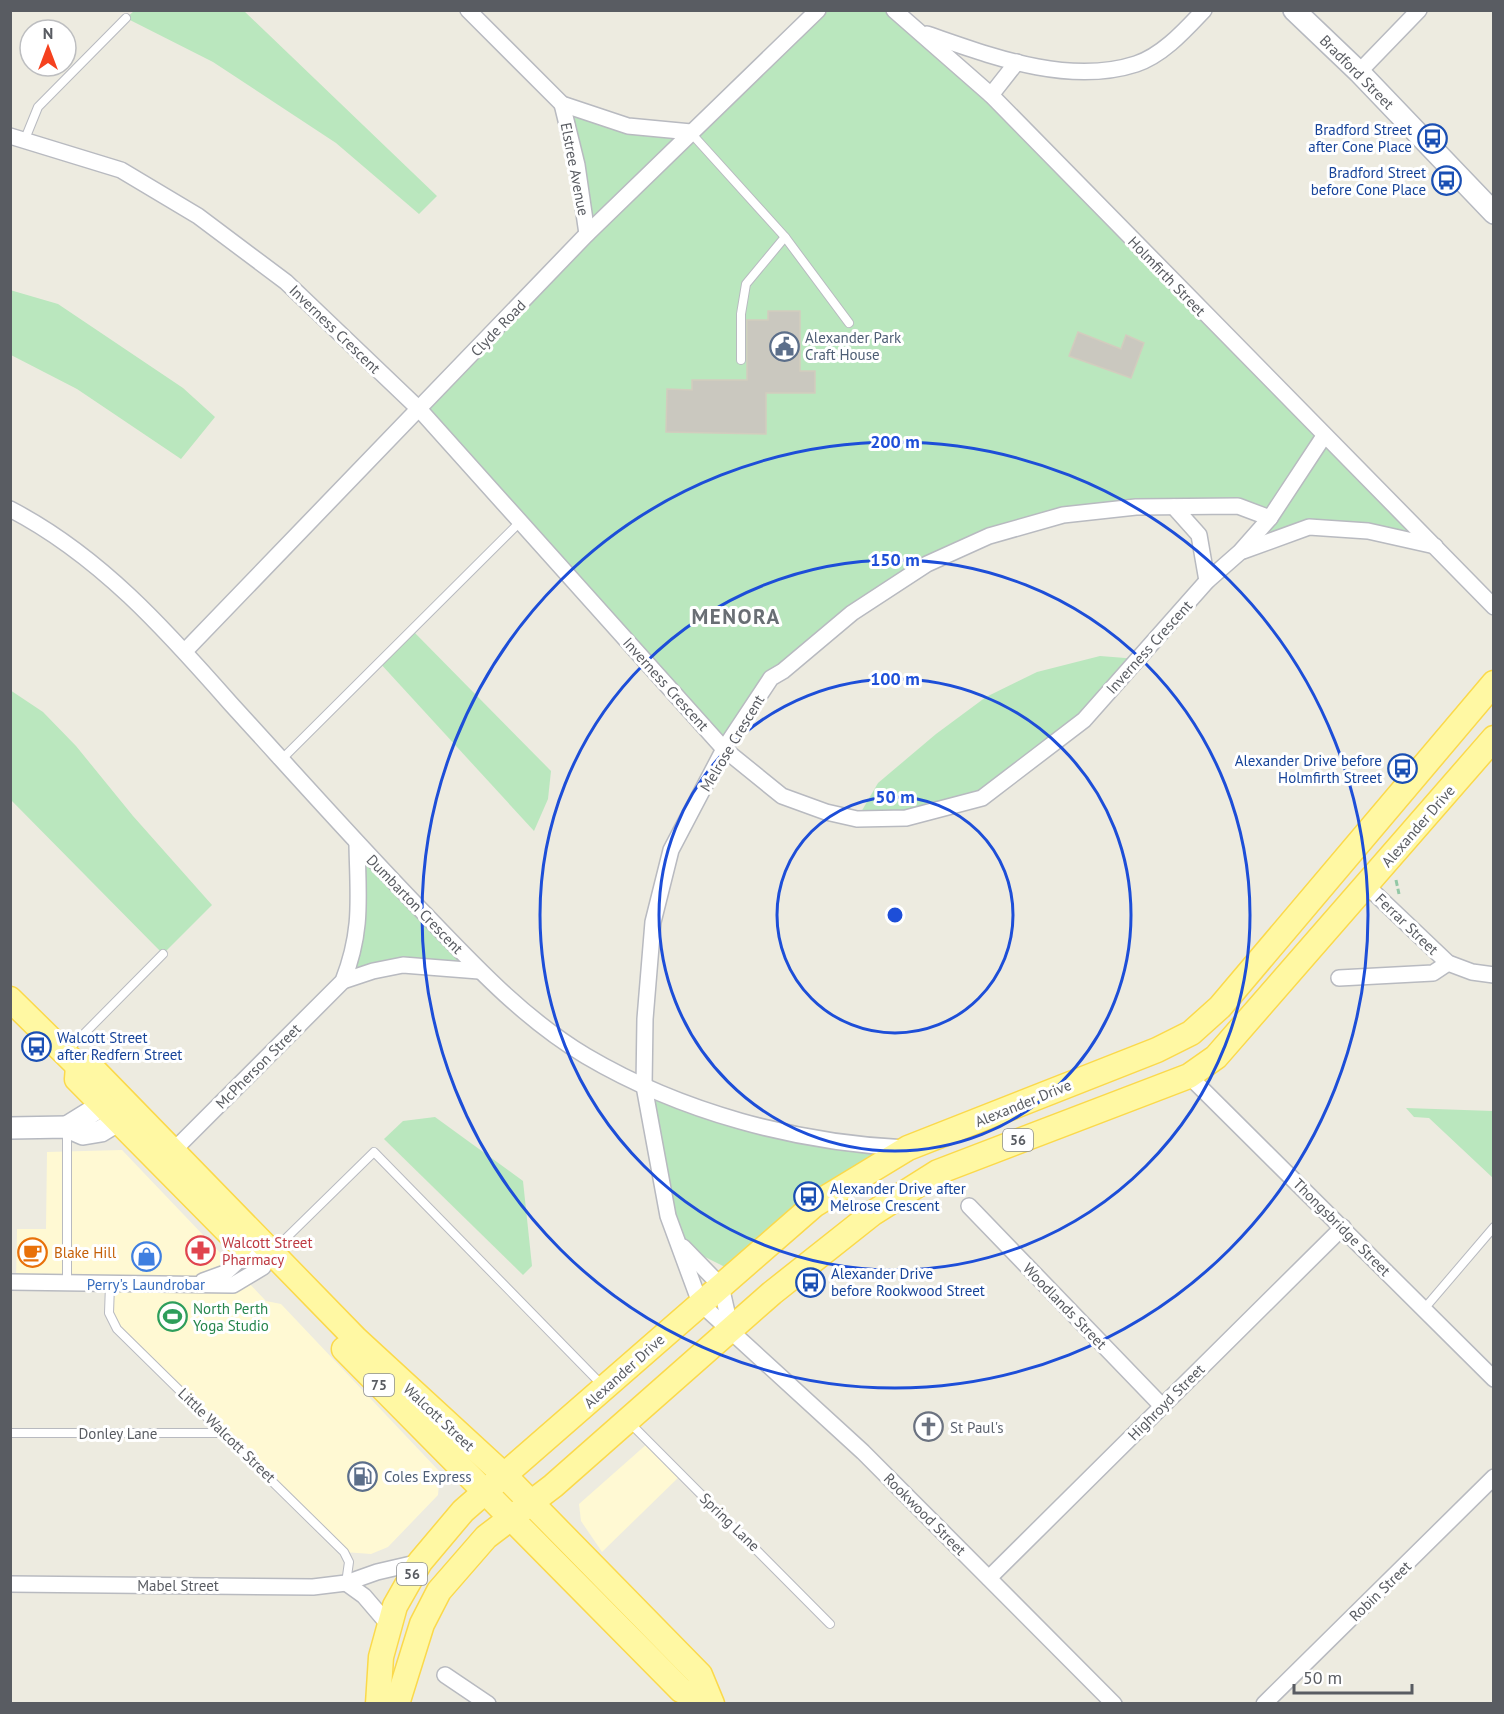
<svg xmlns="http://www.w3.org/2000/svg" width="1504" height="1714" viewBox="0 0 1504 1714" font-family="'PT Sans',sans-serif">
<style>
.commercial{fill:#fff9d3}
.green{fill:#bae7be}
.building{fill:#cac8bf;stroke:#d2cdbe;stroke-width:1.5}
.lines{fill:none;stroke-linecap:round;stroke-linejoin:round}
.lane-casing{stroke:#b8bac0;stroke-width:10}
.street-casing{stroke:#b8bac0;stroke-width:18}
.secondary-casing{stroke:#b6b9c0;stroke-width:24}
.primary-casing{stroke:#fbd94b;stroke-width:27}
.path{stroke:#93c8a6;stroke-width:3;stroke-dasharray:6 3;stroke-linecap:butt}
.lane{stroke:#fff;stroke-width:8}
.street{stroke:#fff;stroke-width:15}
.secondary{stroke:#fff;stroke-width:21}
.primary{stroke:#fff8a3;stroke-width:24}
.ring{fill:none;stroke:#1d4ed8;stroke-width:3}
.labels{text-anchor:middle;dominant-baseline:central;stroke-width:6;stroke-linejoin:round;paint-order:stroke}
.shield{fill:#fff;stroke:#8b8d91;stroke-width:1.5}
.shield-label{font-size:14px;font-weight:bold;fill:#595c62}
.street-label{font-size:15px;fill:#595c62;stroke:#fff}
.transit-label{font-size:15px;fill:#164399;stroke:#fff;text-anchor:end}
.service-label{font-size:15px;fill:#4e5e75;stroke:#fff;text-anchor:start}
.health-label{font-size:15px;fill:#be3a42;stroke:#fff;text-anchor:start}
.food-label{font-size:15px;fill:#c56008;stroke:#fff;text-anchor:start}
.shop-label{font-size:15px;fill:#366cbe;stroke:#fff}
.leisure-label{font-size:15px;fill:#27864d;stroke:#fff;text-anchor:start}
.worship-label{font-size:15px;fill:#5b616d;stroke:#fff;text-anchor:start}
.district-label{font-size:21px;font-weight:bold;letter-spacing:1.5px;fill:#696e74;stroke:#fff}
.centre{fill:#1d4ed8;stroke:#fff;stroke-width:3}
.ring-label{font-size:18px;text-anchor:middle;font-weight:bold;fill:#1d4ed8;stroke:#fff;stroke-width:6;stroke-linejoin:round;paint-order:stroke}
</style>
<rect width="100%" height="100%" fill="#edebe0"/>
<g class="commercial">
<path d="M122,1150L266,1301L281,1304L440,1472L438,1495L388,1547L371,1554L344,1552L117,1329L109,1313L110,1285L16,1283L17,1229H46L47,1152Z"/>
<path d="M648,1443L681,1475L602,1552L581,1521L579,1504Z"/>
</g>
<g class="green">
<path d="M134,11H244L437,196L419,214L336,143L213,62L126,18Z"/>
<path d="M818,11H894L921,32L1435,546L1309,527L1240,552L1269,518L1238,506L1063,515L927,564L771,678L724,749L420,410L587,234L562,104L691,132Z"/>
<path d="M10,290L58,304L183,388L215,417L181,459L77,389L11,355Z"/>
<path d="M413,631L551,771L548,799L534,831L379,662Z"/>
<path d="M1100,656L1138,659L1084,720L982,798L857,819L878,783L936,734L986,697L1037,672Z"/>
<path d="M10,690L43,712L76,746L133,816L212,905L163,954L11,800Z"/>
<path d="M357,844L479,971L403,965L343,981L359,929Z"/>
<path d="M644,1086L741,1122L908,1148L727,1268L681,1245Z"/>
<path d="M1406,1108L1493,1111V1178L1429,1118L1414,1117Z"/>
<path d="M435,1117L523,1181L532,1266L523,1275L384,1139L403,1121Z"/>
</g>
<g class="building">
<path d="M768,311H800V371H815V393H766V434L666,432L667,389L692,390V380H747V320H768Z"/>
<path d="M1078,332L1121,349L1126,335L1144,343L1131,378L1069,356Z"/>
</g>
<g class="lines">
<defs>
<g id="lane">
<path d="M691,133L785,237L849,323"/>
<path d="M25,139L38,107L126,18"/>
<path d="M741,360V314L746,284L785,237"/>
<path d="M282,759L520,522"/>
<path d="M66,1052L163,954"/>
<path d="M67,1129V1284"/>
<path d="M274,1250L374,1152L603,1386"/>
<path d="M110,1285L109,1313L117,1329L344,1552L349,1562L346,1583"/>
<path d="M1424,1309L1494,1227"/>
<path d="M629,1422L830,1624"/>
<path d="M10,1433H225"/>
</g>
<g id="street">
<path d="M468,10L562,104L628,126L691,132"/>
<path d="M894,10L991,95L1494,607"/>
<path d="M927,34C991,56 1068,86 1136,64C1163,55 1185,30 1204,10"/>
<path d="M1359,72L1419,10"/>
<path d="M991,95L1017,62"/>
<path d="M562,104L577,165L587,234"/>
<path d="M10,136L121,170L198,216L286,282L420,410L724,749L782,796L826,812L857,819L906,818L982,798L1084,720L1207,581L1240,552L1270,518L1324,436"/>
<path d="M1174,507L1199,535L1207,581"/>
<path d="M10,509C99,555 166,630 231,704C295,774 358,845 424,913C474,965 524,1019 586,1056C681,1112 796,1143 906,1148"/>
<path d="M1243,551L1309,527L1368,531L1435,546"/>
<path d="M185,651L587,234L818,10"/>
<path d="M1367,886L1448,963L1472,972L1494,975"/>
<path d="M1339,978L1433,973L1448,963"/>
<path d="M343,981L373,971L403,965L479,971"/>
<path d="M1189,1076L1494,1379"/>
<path d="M173,1151L343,981C363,930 358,897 357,844"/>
<path d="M969,1206L1162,1406"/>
<path d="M683,1247L721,1286L731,1330"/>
<path d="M203,1281L225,1273L248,1252L271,1253"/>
<path d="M10,1282L233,1285L263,1267L271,1253"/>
<path d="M989,1578L1343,1227"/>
<path d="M346,1583L364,1596L388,1624"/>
<path d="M10,1584L313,1587L346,1583L377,1572L420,1562"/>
<path d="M445,1675L488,1704"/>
<path d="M1114,1704L863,1452L700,1303L668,1216L644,1086L645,1019L653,922L671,850L724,749L771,678L783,671L852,613L927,564L989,536L1063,515L1136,507L1238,506L1270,518"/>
<path d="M1264,1704L1494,1477"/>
</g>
<g id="secondary">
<path d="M1294,10L1359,72L1494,213"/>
<path d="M67,1127L117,1096"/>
<path d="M10,1128L67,1127L83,1134L101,1131L132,1112"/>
</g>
<g id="primary">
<path d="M10,999L78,1066L93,1069L356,1339L504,1475L700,1675L712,1704"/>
<path d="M78,1066L77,1079L241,1245"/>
<path d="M344,1349L681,1690L708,1704"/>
<path d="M378,1704L381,1657L395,1606L420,1562L463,1511L814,1205L908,1148L1157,1050L1191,1033L1220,1007L1494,683"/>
<path d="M397,1704L422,1624L439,1591L486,1537L553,1486L772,1293L873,1213L938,1172L1189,1076L1216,1057L1494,738"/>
</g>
</defs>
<use href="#lane" class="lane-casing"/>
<use href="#street" class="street-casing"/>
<use href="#secondary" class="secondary-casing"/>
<use href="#primary" class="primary-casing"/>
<path class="path" d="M1396,880L1399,894"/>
<use href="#lane" class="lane"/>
<use href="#street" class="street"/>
<use href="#secondary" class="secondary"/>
<use href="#primary" class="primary"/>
</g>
<g class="ring">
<circle cx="895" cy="915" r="118"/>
<circle cx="895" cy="915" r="236"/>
<circle cx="895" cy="915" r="355"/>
<circle cx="895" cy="915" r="473"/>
</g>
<defs>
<symbol id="bus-ring" viewBox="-11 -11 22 22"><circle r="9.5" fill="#fff" stroke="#1a4fb4" stroke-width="1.5"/><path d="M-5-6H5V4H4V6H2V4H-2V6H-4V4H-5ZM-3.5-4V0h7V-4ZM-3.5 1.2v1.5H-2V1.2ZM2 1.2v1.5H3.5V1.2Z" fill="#1a4fb4"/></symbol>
<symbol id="civic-ring" viewBox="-11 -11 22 22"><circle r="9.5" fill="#fff" stroke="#5c6f8a" stroke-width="1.5"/><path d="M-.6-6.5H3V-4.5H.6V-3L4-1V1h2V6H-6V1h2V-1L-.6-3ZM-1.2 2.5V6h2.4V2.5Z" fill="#5c6f8a"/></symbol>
<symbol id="pharmacy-ring" viewBox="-11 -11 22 22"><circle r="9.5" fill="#fff" stroke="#e0444e" stroke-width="1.5"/><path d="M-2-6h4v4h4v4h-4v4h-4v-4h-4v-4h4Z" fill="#e0444e"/></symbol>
<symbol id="cafe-ring" viewBox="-11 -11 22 22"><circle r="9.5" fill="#fff" stroke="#e8710a" stroke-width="1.5"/><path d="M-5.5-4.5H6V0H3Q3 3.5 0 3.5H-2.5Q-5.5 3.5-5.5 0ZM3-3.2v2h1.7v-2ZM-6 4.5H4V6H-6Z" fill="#e8710a"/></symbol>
<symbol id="shop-ring" viewBox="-11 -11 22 22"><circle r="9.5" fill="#fff" stroke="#3f7fe0" stroke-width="1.5"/><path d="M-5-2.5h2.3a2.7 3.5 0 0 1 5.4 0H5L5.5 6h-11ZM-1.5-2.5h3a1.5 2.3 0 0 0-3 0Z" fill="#3f7fe0"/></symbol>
<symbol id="stadium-ring" viewBox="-11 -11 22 22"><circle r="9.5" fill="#fff" stroke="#2e9e5b" stroke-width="1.5"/><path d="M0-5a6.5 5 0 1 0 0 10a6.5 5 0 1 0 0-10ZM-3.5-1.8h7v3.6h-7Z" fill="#2e9e5b"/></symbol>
<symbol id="church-ring" viewBox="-11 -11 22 22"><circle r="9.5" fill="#fff" stroke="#6b7280" stroke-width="1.5"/><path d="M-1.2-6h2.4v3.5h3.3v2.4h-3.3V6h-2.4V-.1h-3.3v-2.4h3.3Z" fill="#6b7280"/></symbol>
<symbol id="fuel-ring" viewBox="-11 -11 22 22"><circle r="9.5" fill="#fff" stroke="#5c6f8a" stroke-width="1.5"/><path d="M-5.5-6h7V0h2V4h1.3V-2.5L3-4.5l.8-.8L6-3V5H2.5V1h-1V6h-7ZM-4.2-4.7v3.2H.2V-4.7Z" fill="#5c6f8a"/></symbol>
</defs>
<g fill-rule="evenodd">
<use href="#bus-ring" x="1416" y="122" width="33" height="33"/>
<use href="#bus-ring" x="1430" y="164" width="33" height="33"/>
<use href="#civic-ring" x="768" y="330" width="33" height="33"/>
<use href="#bus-ring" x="1386" y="752" width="33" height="33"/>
<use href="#bus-ring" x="20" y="1030" width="33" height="33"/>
<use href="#bus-ring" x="792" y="1180" width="33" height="33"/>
<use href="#pharmacy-ring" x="184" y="1234" width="33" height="33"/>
<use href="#cafe-ring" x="16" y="1236" width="33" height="33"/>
<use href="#shop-ring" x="130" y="1240" width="33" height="33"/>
<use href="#bus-ring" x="794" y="1266" width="33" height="33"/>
<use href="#stadium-ring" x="156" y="1300" width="33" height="33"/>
<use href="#church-ring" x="912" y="1410" width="33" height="33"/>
<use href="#fuel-ring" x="346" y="1460" width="33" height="33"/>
</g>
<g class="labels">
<g class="shield">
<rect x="1003" y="1129" width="30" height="22" rx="4.5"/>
<rect x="364" y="1374" width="30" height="22" rx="4.5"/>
<rect x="397" y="1563" width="30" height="22" rx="4.5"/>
</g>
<g class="shield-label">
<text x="1018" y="1140">56</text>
<text x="379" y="1385">75</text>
<text x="412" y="1574">56</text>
</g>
<g class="street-label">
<text transform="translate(1357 72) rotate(45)">Bradford Street</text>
<text transform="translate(575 169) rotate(79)">Elstree Avenue</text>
<text transform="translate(1167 276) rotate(46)">Holmfirth Street</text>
<text transform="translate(498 328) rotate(-46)">Clyde Road</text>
<text transform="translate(335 329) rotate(44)">Inverness Crescent</text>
<text transform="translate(1149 647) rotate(-48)">Inverness Crescent</text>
<text transform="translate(666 684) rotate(48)">Inverness Crescent</text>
<text transform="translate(732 743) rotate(-59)">Melrose Crescent</text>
<text transform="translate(1418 826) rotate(-49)">Alexander Drive</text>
<text transform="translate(415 904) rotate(46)">Dumbarton Crescent</text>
<text transform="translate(1407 924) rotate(44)">Ferrar Street</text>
<text transform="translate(258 1066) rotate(-45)">McPherson Street</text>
<text transform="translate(1023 1103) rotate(-22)">Alexander Drive</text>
<text transform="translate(1342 1227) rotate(45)">Thongsbridge Street</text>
<text transform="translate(1065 1306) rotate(46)">Woodlands Street</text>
<text transform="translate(624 1371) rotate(-42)">Alexander Drive</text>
<text transform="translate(1166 1402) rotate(-45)">Highroyd Street</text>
<text transform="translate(439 1417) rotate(43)">Walcott Street</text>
<text x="118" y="1433">Donley Lane</text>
<text transform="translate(227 1435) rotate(44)">Little Walcott Street</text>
<text transform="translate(925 1514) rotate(45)">Rookwood Street</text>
<text transform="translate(730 1522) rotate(44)">Spring Lane</text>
<text x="178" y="1585">Mabel Street</text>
<text transform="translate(1380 1591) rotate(-44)">Robin Street</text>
</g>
<g class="transit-label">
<text x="1412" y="129">Bradford Street<tspan x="1412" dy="17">after Cone Place</tspan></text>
<text x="1426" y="172">Bradford Street<tspan x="1426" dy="17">before Cone Place</tspan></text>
<text x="1382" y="760">Alexander Drive before<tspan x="1382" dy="17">Holmfirth Street</tspan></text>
<text x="57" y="1037" text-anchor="start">Walcott Street<tspan x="57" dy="17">after Redfern Street</tspan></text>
<text x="830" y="1188" text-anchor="start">Alexander Drive after<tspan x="830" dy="17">Melrose Crescent</tspan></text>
<text x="831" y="1273" text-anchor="start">Alexander Drive<tspan x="831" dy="17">before Rookwood Street</tspan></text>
</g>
<g class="service-label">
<text x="805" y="337">Alexander Park<tspan x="805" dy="17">Craft House</tspan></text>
<text x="384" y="1476">Coles Express</text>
</g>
<g class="health-label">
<text x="222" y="1242">Walcott Street<tspan x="222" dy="17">Pharmacy</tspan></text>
</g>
<g class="food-label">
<text x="54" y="1252">Blake Hill</text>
</g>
<g class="shop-label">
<text x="146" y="1284">Perry's Laundrobar</text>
</g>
<g class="leisure-label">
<text x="193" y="1308">North Perth<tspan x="193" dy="17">Yoga Studio</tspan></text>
</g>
<g class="worship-label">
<text x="950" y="1427">St Paul's</text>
</g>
<g class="district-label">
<text x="736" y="616">MENORA</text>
</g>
</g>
<circle cx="895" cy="915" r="9" class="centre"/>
<g class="ring-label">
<text x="895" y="448">200 m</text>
<text x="895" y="566">150 m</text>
<text x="895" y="685">100 m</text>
<text x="895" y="803">50 m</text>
</g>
<rect width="1504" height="1714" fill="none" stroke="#595c62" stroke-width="24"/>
<g transform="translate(48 48)"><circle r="28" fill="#ffffff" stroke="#bdbec0" stroke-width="1.5"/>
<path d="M0-4.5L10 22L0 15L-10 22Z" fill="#f5411e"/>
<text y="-9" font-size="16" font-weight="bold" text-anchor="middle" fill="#595c62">N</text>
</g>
<path d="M1294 1684v9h118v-9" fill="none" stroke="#595c62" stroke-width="3"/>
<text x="1303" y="1684" font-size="18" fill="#595c62" stroke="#ffffff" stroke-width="4.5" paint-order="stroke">50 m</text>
</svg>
